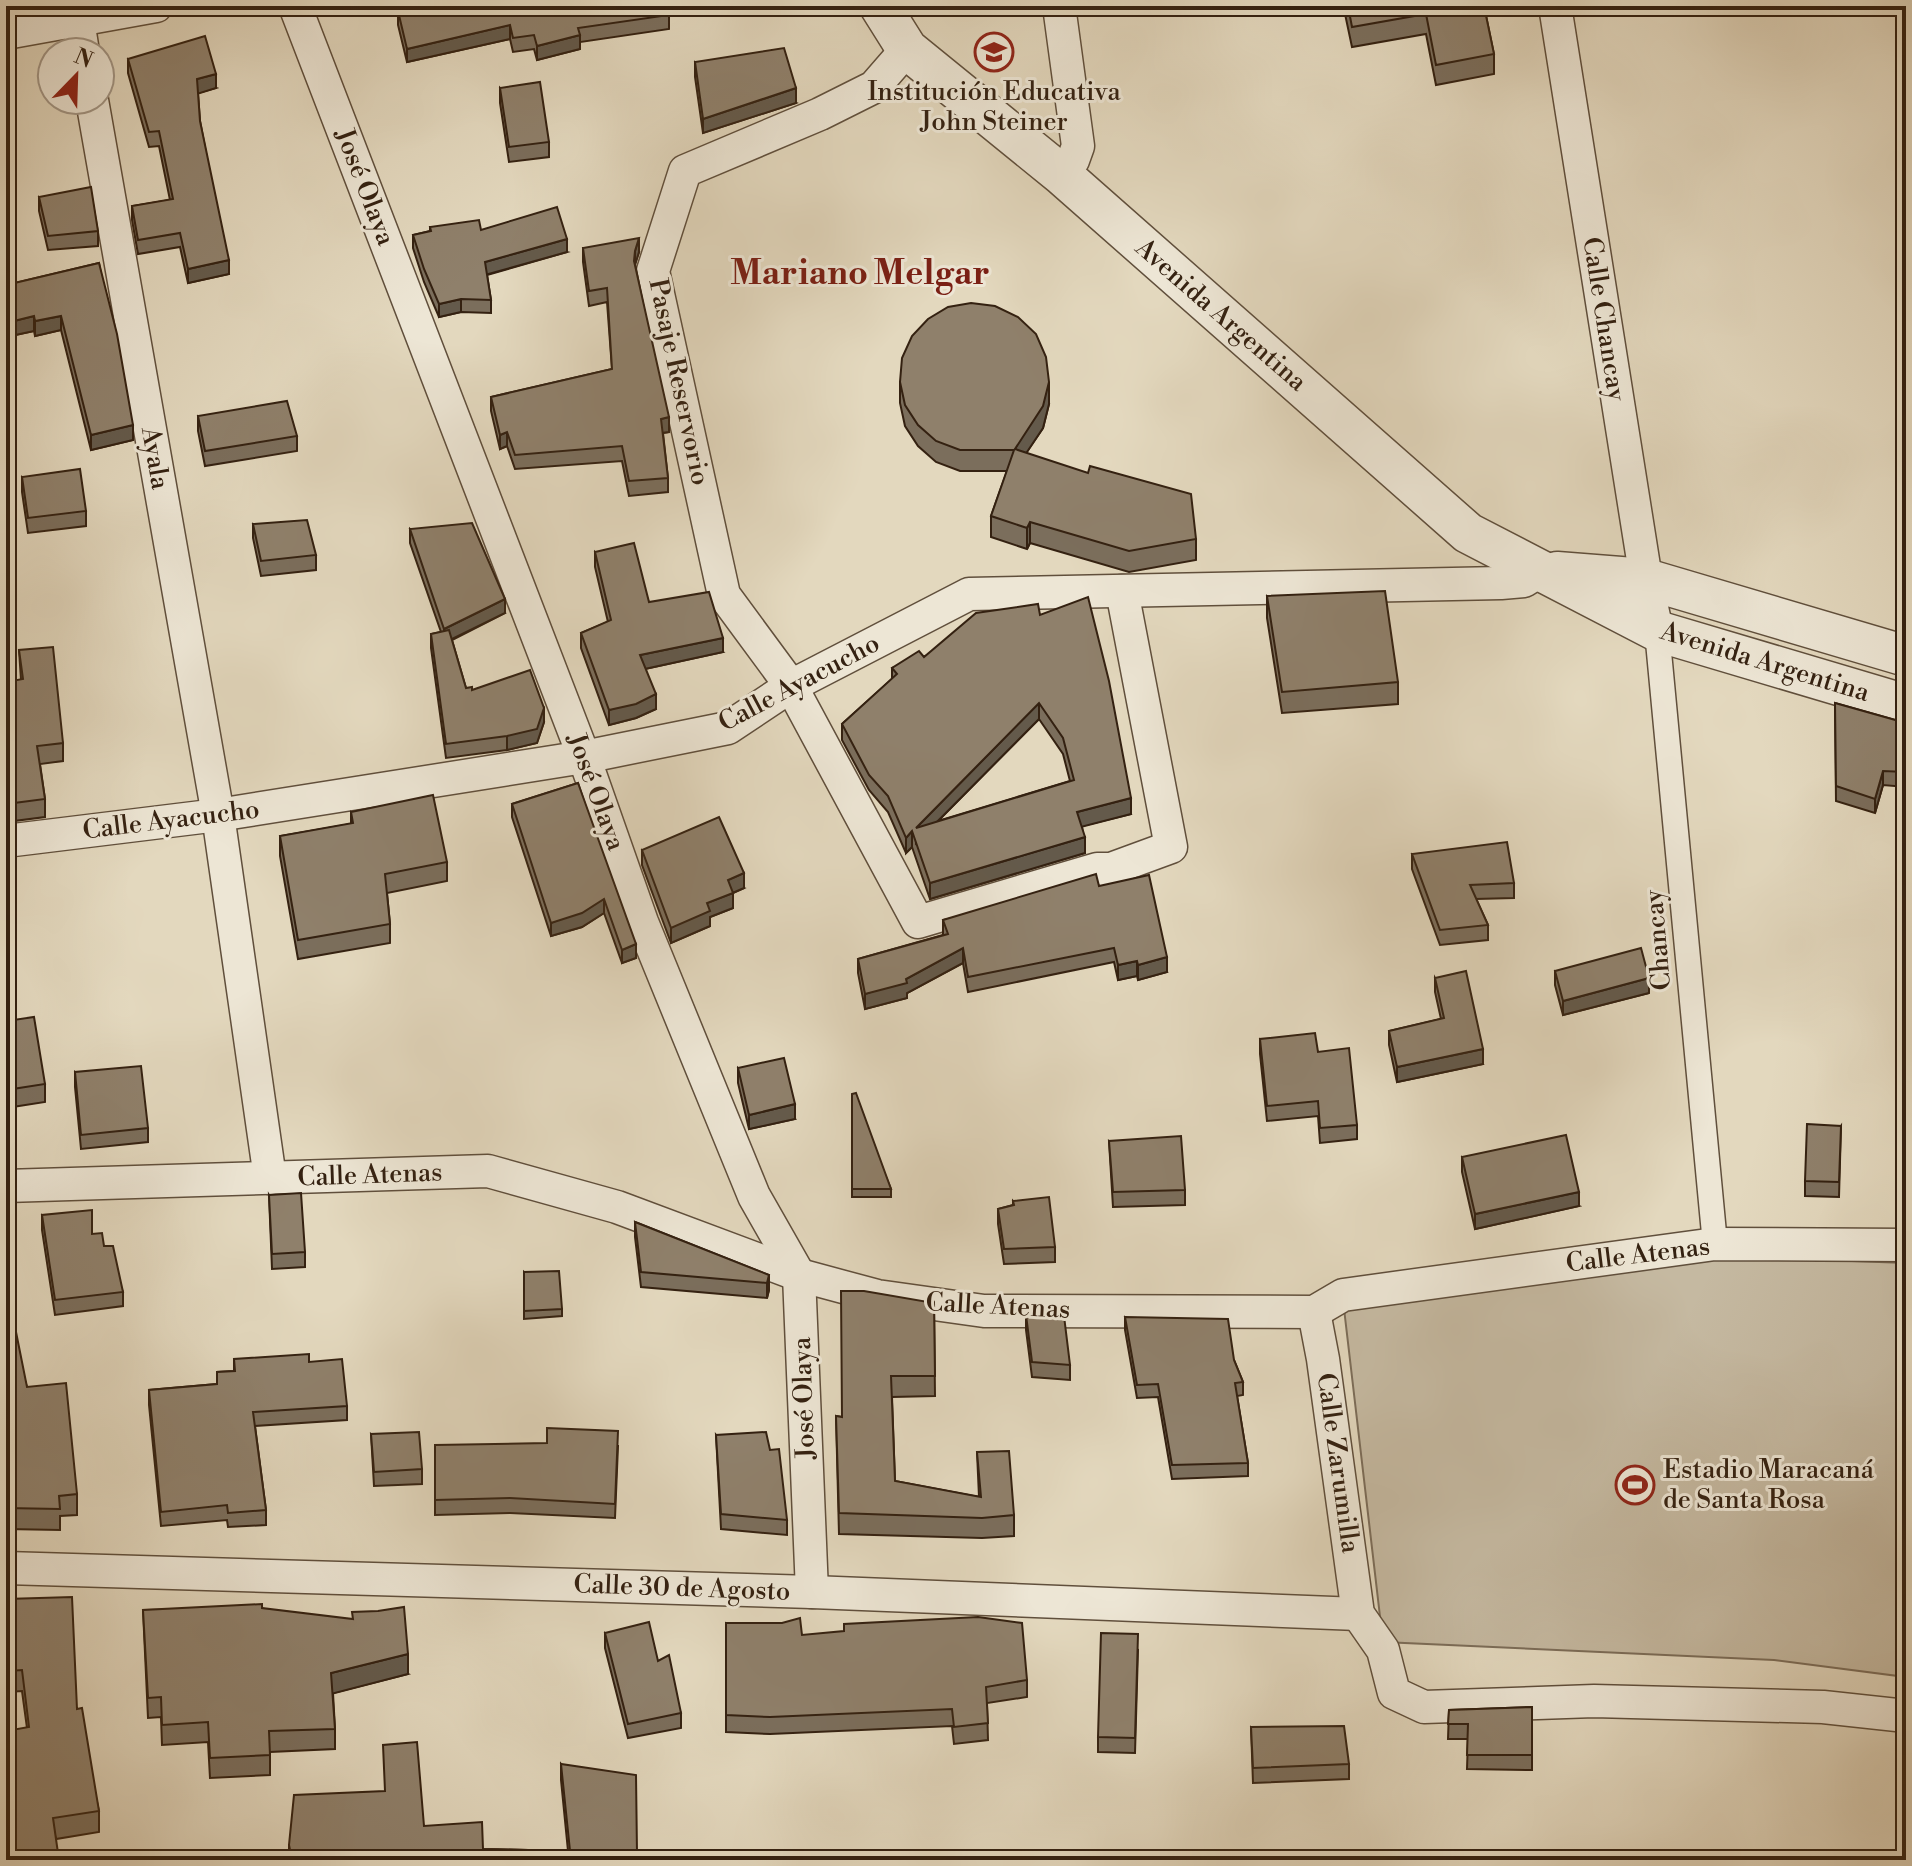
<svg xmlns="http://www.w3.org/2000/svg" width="1912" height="1866" viewBox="0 0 1912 1866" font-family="'Libre Bodoni',serif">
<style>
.green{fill:#c5b9a1;stroke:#7c6d59;stroke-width:2}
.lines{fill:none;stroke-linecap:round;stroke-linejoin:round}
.pedestrian-casing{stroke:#604f3c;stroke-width:27}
.minor-casing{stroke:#604f3c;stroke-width:35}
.tertiary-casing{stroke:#604f3c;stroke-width:43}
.pedestrian{stroke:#ede6d5;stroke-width:24}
.minor{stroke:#ede6d5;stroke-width:32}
.tertiary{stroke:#ede6d5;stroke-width:40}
.wall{fill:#7b6e5c;stroke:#342111;stroke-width:2;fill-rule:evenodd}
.shaded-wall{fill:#645a4b;stroke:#342111;stroke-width:2}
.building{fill:#8f806b;stroke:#342111;stroke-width:2;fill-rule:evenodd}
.labels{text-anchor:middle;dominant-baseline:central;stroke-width:6;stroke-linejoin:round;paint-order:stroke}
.poi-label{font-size:26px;fill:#342111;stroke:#ede6d5}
.street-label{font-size:26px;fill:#342111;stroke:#ede6d5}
.district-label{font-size:34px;font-weight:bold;fill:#7a1f14;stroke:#ede6d5}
</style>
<rect width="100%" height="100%" fill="#e3d8be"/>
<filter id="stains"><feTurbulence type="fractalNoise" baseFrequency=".0025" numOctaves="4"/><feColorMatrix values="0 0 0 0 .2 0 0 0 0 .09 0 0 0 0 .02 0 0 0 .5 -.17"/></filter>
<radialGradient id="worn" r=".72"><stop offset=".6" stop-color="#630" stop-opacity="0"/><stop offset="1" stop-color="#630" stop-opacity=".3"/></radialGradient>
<path class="green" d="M1720,1256L1906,1263V1677L1774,1660L1383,1642L1343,1300Z"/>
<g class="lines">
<defs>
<path id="pedestrian" d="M1657,631L1715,1244"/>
<g id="minor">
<path d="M295,6L584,757L642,922L754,1196L799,1275L812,1592"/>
<path d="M1059,6L1078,146L1073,160L1062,175"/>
<path d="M1555,6L1646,579L1657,631"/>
<path d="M78,20L83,52"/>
<path d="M6,33L156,6"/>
<path d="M907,49L874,87L820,114L685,171L653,271L724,595L791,686L918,922L1097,869H1111L1171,847L1122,591"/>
<path d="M92,100L218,815L270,1178"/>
<path d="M6,841L218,815L584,757L728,728L791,686L969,594L1501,583L1524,581L1540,571"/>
<path d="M6,1186L488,1171L617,1207L799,1275L877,1296L984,1311L1314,1312L1343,1295L1715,1244L1906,1245"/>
<path d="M1314,1312L1323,1359L1358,1614L1383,1650L1394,1693L1424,1707L1594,1701L1823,1707L1906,1716"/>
<path d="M6,1568L812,1592L1358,1614"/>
</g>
<g id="tertiary">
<path d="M880,6L907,49L1062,175L1468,533L1657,631L1906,705"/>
<path d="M1557,572L1646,579L1906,656"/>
</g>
</defs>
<use href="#pedestrian" class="pedestrian-casing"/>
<use href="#minor" class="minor-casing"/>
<use href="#tertiary" class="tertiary-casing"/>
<use href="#pedestrian" class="pedestrian"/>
<use href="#minor" class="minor"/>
<use href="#tertiary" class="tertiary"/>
</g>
<g class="wall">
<path d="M1345,6H1484L1494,54V74L1436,85L1426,34L1352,47L1345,14Z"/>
<path d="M398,11L669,15V29L580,42V49L537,60L534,49L513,52L510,39L407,62L398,25Z"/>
<path d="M128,59L216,88L198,93L200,121L229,274L188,283L180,247L138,254L132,220V206L170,200L159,146L149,147L128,73Z"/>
<path d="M695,62L796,103L703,133L695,77Z"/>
<path d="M500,88L549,142V157L509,162L500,103Z"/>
<path d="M39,197L98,231V246L48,250L39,211Z"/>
<path d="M430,227L481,230L567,252L487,275L491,300V313L461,312L439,317L424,282L413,248V235L430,231Z"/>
<path d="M583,248L639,252L635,264L669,432L663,433L668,478V492L629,496L622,461L515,469L507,446L500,449L491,411V397L612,369L607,302L589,306L583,262Z"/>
<path d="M99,263L133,440L91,450L61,330L35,336L34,331L6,337V285Z"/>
<path d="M900,382L1049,404L1043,428L1026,453L1196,539V560L1129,572L1030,543L1027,549L991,537V516L1007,471H960L936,462L918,446L905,426L900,403Z"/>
<path d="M198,416L297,436V451L205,466L198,431Z"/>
<path d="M22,477L86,511V526L28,533L22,492Z"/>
<path d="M253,524L316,555V570L261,576L253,538Z"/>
<path d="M410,529L505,613L452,640L466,688L544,722L537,743L507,750L446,758L431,648V634L441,632L410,543Z"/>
<path d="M595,552L649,602L723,652L645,669L656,709L636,718L609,725L581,648V633L608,622L595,567Z"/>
<path d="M1267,596L1398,682V704L1282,713L1267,618Z"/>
<path d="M1040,615L1131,814L1082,826L1085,853L930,899L912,847L906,853L888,812L869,790L842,740V724L892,679V668ZM1039,719L1063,754L1070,781L938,821Z"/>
<path d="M19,650L63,743V761L40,764L45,799V817L6,822V682L21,680Z"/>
<path d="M1835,703L1906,723V787L1883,785L1875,813L1836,801Z"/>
<path d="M578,783L636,958L622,963L604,913L582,927L551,936L512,817V804Z"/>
<path d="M351,812L447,862V881L387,893L390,924V943L298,959L280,856V836L351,824Z"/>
<path d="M642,850L744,888L733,893V908L710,917V926L671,943L642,865Z"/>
<path d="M1412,854L1514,883V898L1476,899L1488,925V940L1440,945L1412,869Z"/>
<path d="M1099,886L1167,972L1138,980L1137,976L1118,980L1114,962L968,992L963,963L907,993V998L865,1009L858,973V959L943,935V920Z"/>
<path d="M1555,971L1649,993L1563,1015L1555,985Z"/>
<path d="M1435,978L1483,1064L1397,1082L1389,1045V1031L1441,1019L1435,992Z"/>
<path d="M6,1021L45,1084V1102L6,1108Z"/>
<path d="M1260,1039L1318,1052L1357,1125V1139L1320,1143L1318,1116L1267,1121L1260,1054Z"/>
<path d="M738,1068L795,1119L749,1129L738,1083Z"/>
<path d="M75,1072L148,1128V1142L81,1149L75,1087Z"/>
<path d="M852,1094L891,1189V1197H852Z"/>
<path d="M1841,1126L1839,1197L1805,1196V1181Z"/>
<path d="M1109,1141L1185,1190V1205L1113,1207Z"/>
<path d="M1462,1157L1579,1206L1475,1229L1462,1172Z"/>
<path d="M269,1195L305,1252V1267L272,1269Z"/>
<path d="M1013,1201L1055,1247V1262L1004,1264L998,1224V1209L1013,1205Z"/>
<path d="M42,1215L92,1234L104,1246L123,1292V1306L55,1315L42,1230Z"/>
<path d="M635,1222L769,1275V1290L767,1298L641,1287L635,1237Z"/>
<path d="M524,1272L562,1309V1316L524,1319Z"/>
<path d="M934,1303L935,1396L892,1397L895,1481L979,1497L977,1452L1014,1515V1536L982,1538L839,1534L836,1416L842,1417Z"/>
<path d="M1026,1315L1070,1365V1380L1032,1377L1026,1330Z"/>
<path d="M1125,1317L1234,1360L1243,1382V1395L1237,1396L1248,1463V1476L1172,1479L1158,1397L1137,1398L1125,1330Z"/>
<path d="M6,1318L27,1387L77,1494V1515L60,1516V1530L6,1529Z"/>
<path d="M234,1359L309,1362L347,1406V1420L255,1426L266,1510V1525L228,1527L227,1520L161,1526L149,1405V1390L217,1384V1372L234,1371Z"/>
<path d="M371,1434L422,1469V1484L374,1486Z"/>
<path d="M716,1435L787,1520V1535L721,1529Z"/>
<path d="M435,1445L618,1446L615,1518L510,1513L435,1515Z"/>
<path d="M6,1599L77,1709L99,1811V1832L56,1839L27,1728L22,1691L9,1692V1682H6Z"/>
<path d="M262,1608L408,1674L333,1693L335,1729V1749L270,1752V1775L210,1778L208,1742L162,1745L161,1717L148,1718L143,1610Z"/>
<path d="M726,1623L802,1635L1027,1680V1697L987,1703L988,1740L954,1744L952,1726L770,1734L726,1732Z"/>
<path d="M605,1633L658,1661L681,1713V1728L628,1738L605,1648Z"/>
<path d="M1138,1649L1135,1753L1098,1752V1737Z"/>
<path d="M1532,1707V1770L1467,1769L1468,1739H1448L1449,1710Z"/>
<path d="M1251,1727L1349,1764V1779L1253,1783Z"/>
<path d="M561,1764L637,1853L662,1860H289V1845L424,1826L483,1849L568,1851L561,1780Z"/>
</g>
<g class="shaded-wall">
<path d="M510,25V39L407,62V49Z"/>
<path d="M580,35V49L537,60V46Z"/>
<path d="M216,74V88L197,94V79Z"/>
<path d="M796,88V103L703,133V119Z"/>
<path d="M10,182V202L6,203V183Z"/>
<path d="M639,238V252L635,265V251Z"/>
<path d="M567,239V252L485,275V262Z"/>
<path d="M229,260V274L188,283V269Z"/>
<path d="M461,299V312L439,317V304Z"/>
<path d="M34,316V331L6,337V323Z"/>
<path d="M61,316V330L35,336V321Z"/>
<path d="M1049,382V404L1043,428L1015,470V449Z"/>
<path d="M669,417V432L661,433V419Z"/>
<path d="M133,425V440L91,450V435Z"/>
<path d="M507,432V446L500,449V435Z"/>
<path d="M1030,522V543L1027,549V528Z"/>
<path d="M505,599V613L444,643V629Z"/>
<path d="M723,638V652L640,670V655Z"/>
<path d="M656,694V709L636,718L609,725V710Z"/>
<path d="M1039,703V719L916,843V828Z"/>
<path d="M544,708V722L537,743L507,750V736Z"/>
<path d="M1883,771V785L1875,813V799Z"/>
<path d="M1131,798V814L1077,828V812Z"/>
<path d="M912,831V847L906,853V838Z"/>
<path d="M1085,837V853L930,899V883Z"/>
<path d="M744,873V888L728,895V880Z"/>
<path d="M733,893V908L710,917V926L671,943V928L707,903Z"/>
<path d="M604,899V913L582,927L551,936V923Z"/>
<path d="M636,944V958L622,963V950Z"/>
<path d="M963,948V963L907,993V998L865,1009V994L906,979Z"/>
<path d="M1167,957V972L1138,980V965Z"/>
<path d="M1137,961V976L1118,980V965Z"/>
<path d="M1649,978V993L1563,1015V1001Z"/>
<path d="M1483,1049V1064L1397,1082V1067Z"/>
<path d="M795,1104V1119L749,1129V1115Z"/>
<path d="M1579,1192V1206L1475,1229V1214Z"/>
<path d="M769,1275V1290L767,1298V1283Z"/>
<path d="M408,1654V1674L331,1694V1673Z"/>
</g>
<g class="building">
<path d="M421,6H523L524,13L550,6H668L669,15L578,28L580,35L537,46L534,35L513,38L510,25L407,49L398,11Z"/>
<path d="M1348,6H1484L1494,54L1436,65L1426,14L1352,27Z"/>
<path d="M205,36L216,74L197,79L200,121L229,260L188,269L180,233L138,240L132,206L173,199L159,131L149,132L128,59Z"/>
<path d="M784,48L796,88L703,119L695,62Z"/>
<path d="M540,82L549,142L509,147L500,88Z"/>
<path d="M6,161L10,182L6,183Z"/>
<path d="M91,187L98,231L48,236L39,197Z"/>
<path d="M557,207L567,239L485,262L491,300L461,299L439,304L424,269L413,235L431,231L430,227L479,220L481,230Z"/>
<path d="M639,238L635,251L634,261L669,417L661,419L668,478L629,481L622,446L515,455L507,432L500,435L491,397L612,369L607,288L589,291L583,248Z"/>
<path d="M99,263L117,334L133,425L91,435L61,316L35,321L34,316L6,323V285Z"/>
<path d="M971,303L995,306L1018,317L1036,334L1046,357L1049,382L1043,406L1015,449L1088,473L1090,466L1191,494L1196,539L1129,551L1030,522L1027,528L991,516L1014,450H960L936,441L918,425L905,405L900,382L902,358L912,336L928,319L948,307Z"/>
<path d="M287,401L297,436L205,451L198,416Z"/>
<path d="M80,469L86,511L28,518L22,477Z"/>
<path d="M307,520L316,555L261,561L253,524Z"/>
<path d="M472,523L505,599L444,629L410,529Z"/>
<path d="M634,543L649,602L709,592L723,638L640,655L656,694L636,704L609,710L581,633L611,620L595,552Z"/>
<path d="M1385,591L1398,682L1282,692L1267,596Z"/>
<path d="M1088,597L1109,681L1131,798L1077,812L1085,837L930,883L912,831L906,838L888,796L869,775L842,724L897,674L892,668L919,651L924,657L976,613L1038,604L1040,615ZM1039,703L1063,738L1074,780L916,828Z"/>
<path d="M449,630L466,688L472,687V690L530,670L544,708L537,729L507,736L446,744L431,634Z"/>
<path d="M53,647L63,743L37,746L45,799L6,804V682L23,679L19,650Z"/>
<path d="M1835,703L1906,723V772L1883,771L1875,799L1836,786Z"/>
<path d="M578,783L636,944L622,950L604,899L582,913L551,923L512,804Z"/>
<path d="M433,795L447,862L385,874L390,924L298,940L280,836L353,823L351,812Z"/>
<path d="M719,817L744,873L728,880L733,893L707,903L710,911L671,928L642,850Z"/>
<path d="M1507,842L1514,883L1470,885L1488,925L1440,930L1412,854Z"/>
<path d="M1096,874L1099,886L1149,875L1167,957L1138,965L1137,961L1118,965L1114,948L968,977L963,948L906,979L907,983L865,994L858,959L948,934L943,920Z"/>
<path d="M1641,948L1649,978L1563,1001L1555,971Z"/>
<path d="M1466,971L1483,1049L1397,1067L1389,1031L1444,1018L1435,978Z"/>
<path d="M34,1017L45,1084L6,1090V1021Z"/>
<path d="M1315,1033L1318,1052L1349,1048L1357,1125L1320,1128L1318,1101L1267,1106L1260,1039Z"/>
<path d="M784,1058L795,1104L749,1115L738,1068Z"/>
<path d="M141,1066L148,1128L81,1135L75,1072Z"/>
<path d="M856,1093L891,1189H852V1094Z"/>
<path d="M1807,1124L1841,1126L1839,1182L1805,1181Z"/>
<path d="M1566,1135L1579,1192L1475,1214L1462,1157Z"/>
<path d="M1181,1136L1185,1190L1113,1192L1109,1141Z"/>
<path d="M301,1193L305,1252L272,1254L269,1195Z"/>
<path d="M1049,1197L1055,1247L1004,1249L998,1209L1014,1205L1013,1201Z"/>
<path d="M92,1210V1234L102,1233L104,1246H113L123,1292L55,1300L42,1215Z"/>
<path d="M635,1222L769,1275L767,1283L641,1272Z"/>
<path d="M559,1271L562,1309L524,1311V1272Z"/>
<path d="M841,1291H864L934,1303L935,1376H891L895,1481L981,1497L977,1452L1009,1451L1014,1515L982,1518L839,1513L836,1416L842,1417Z"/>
<path d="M1026,1315L1064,1316L1070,1365L1032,1362Z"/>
<path d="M13,1317L27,1387L66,1383L77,1494L59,1496L60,1509L6,1508V1318Z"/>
<path d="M1125,1317L1228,1319L1234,1360L1243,1382L1235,1383L1248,1463L1172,1465L1158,1384L1137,1385Z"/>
<path d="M309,1354V1362L342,1359L347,1406L253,1412L266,1510L228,1513L227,1505L161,1512L149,1390L217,1384V1372L235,1371L234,1359Z"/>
<path d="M547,1428L618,1431L615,1504L510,1498L435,1500V1445L547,1443Z"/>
<path d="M419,1432L422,1469L374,1472L371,1434Z"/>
<path d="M766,1432L770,1450L779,1449L787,1520L721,1514L716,1435Z"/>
<path d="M72,1597L77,1709L82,1708L99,1811L53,1818L59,1860H6V1731L29,1727L22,1670L9,1671L11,1660L6,1661V1599Z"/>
<path d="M262,1604V1608L353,1619L352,1612L378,1611L404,1607L408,1654L331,1673L335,1729L269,1731L270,1755L210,1758L208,1722L162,1725L161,1697L148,1698L143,1610Z"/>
<path d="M978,1617L1022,1623L1027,1680L986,1687L988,1723L954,1727L952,1709L770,1717L726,1715V1623H782L800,1618L802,1635L844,1631V1624Z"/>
<path d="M649,1622L658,1661L669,1655L681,1713L628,1724L605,1633Z"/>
<path d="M1101,1633L1138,1634L1135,1738L1098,1737Z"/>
<path d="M1532,1707V1755H1467L1468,1724H1448L1449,1710Z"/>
<path d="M1344,1726L1349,1764L1253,1768L1251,1727Z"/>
<path d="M417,1742L424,1826L482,1822L483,1849L570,1851L561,1764L636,1775L637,1853H662V1860H292L289,1845L294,1795L385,1791L383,1745Z"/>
</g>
<defs>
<symbol id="school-ring" viewBox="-11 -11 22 22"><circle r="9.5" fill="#ede6d5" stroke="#8f2418" stroke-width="1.5"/><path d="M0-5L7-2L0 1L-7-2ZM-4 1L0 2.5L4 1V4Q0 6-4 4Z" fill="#8f2418"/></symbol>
<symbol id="stadium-ring" viewBox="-11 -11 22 22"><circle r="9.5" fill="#ede6d5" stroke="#8f2418" stroke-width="1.5"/><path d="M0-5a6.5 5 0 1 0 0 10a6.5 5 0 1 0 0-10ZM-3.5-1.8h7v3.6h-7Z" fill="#8f2418"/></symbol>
</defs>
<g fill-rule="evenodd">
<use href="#school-ring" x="972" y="30" width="44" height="44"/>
<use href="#stadium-ring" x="1613" y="1463" width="44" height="44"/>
</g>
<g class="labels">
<g class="poi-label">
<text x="994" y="92">Institución Educativa<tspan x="994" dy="30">John Steiner</tspan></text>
<text x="1663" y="1470" text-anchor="start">Estadio Maracaná<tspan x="1663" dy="30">de Santa Rosa</tspan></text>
</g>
<g class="street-label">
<text transform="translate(365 187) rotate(69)">José Olaya</text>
<text transform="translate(1221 315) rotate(41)">Avenida Argentina</text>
<text transform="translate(1604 319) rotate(81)">Calle Chancay</text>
<text transform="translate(679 382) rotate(78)">Pasaje Reservorio</text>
<text transform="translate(155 458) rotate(80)">Ayala</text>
<text transform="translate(1765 662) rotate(17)">Avenida Argentina</text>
<text transform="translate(799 683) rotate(-28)">Calle Ayacucho</text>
<text transform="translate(596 792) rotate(70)">José Olaya</text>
<text transform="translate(171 820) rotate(-7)">Calle Ayacucho</text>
<text transform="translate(1658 940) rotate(-95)">Chancay</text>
<text transform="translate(370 1175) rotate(-2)">Calle Atenas</text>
<text transform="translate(1638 1255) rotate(-7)">Calle Atenas</text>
<text transform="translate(998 1306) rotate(3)">Calle Atenas</text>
<text transform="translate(804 1398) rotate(-92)">José Olaya</text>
<text transform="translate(1338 1463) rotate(82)">Calle Zarumilla</text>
<text transform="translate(682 1588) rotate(2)">Calle 30 de Agosto</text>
</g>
<g class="district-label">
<text x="860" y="274">Mariano Melgar</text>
</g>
</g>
<rect width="1912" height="1866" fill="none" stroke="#e3d8be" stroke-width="32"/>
<rect x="8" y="8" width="1896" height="1850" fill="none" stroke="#342111" stroke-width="4"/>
<rect x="16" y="16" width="1880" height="1834" fill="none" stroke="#342111" stroke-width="2"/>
<g transform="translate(76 76) rotate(23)"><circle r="38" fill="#ede6d5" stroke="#a39787" stroke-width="2"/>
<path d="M0-6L14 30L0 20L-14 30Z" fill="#8f2418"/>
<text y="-12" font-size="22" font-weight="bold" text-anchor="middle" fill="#342111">N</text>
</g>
<rect width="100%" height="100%" filter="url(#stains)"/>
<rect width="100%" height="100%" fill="url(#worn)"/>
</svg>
